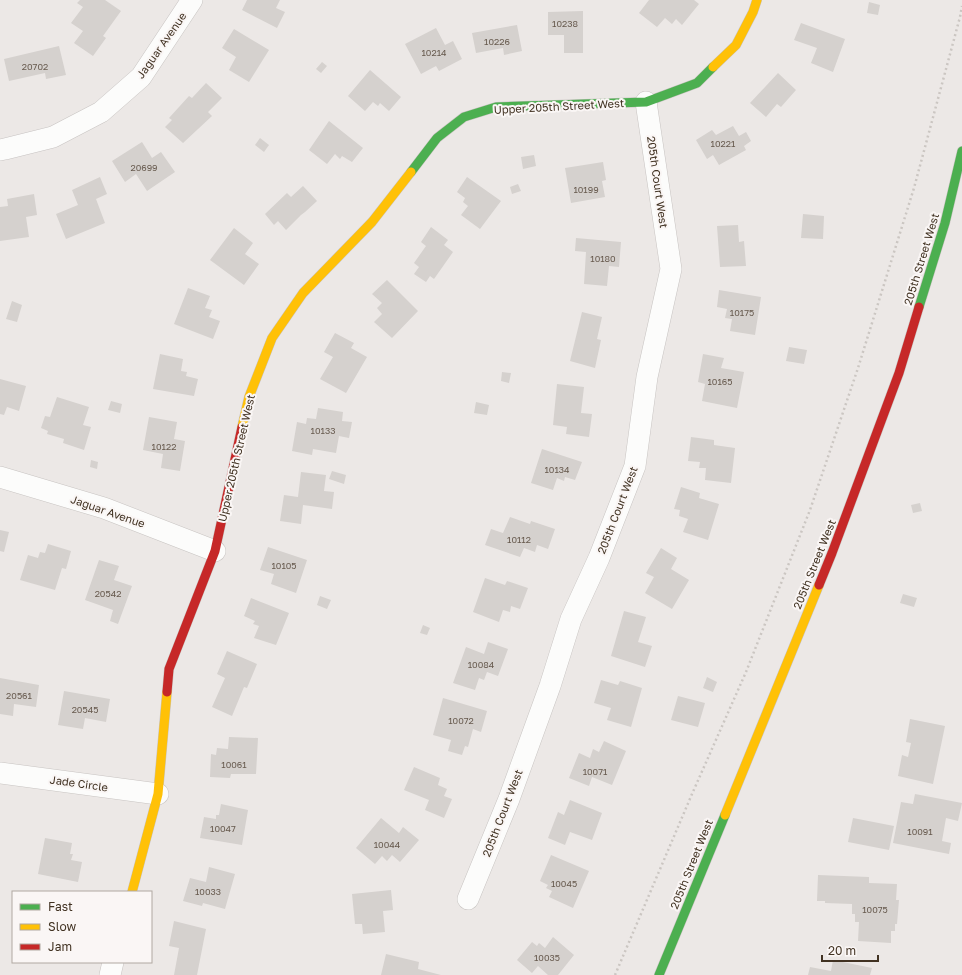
<svg xmlns="http://www.w3.org/2000/svg" width="962" height="975" viewBox="0 0 962 975" font-family="'Golos Text',sans-serif">
<style>
.building{fill:#d5d1ce}
.lines{fill:none;stroke-linecap:round;stroke-linejoin:round}
.street-casing{stroke:#c8c4c2;stroke-width:22}
.fast-casing{stroke:#c8c3c0;stroke-width:10}
.slow-casing{stroke:#c8c3c0;stroke-width:10}
.jam-casing{stroke:#c8c3c0;stroke-width:10}
.path{stroke:#cbc6c2;stroke-width:2.5;stroke-dasharray:2 3;stroke-linecap:butt}
.street{stroke:#fcfcfb;stroke-width:21}
.fast{stroke:#4caf50;stroke-width:9}
.slow{stroke:#ffc107;stroke-width:9}
.jam{stroke:#c62828;stroke-width:9}
.labels{text-anchor:middle;dominant-baseline:central;stroke-width:4;stroke-linejoin:round;paint-order:stroke}
.number-label{font-size:9px;fill:#675a4e}
.street-label{font-size:11px;fill:#413222;stroke:#faf6f5}
</style>
<rect width="100%" height="100%" fill="#ece8e6"/>
<g class="building">
<path d="M80,0H105L121,11L103,36L106,38L93,56L74,43L83,31L71,23L83,7L77,3Z"/>
<path d="M247,0H280L276,8L285,12L277,28L242,10Z"/>
<path d="M649,0H694L699,4L682,25L676,19L672,24L665,18L657,27L639,13Z"/>
<path d="M869,2L880,5L878,15L867,13Z"/>
<path d="M583,11V53H564V35H548V12Z"/>
<path d="M801,23L845,39L833,72L811,63L817,48L794,40Z"/>
<path d="M517,25L522,51L504,55L503,48L476,53L472,33Z"/>
<path d="M436,28L445,45L453,41L462,59L439,71L436,66L421,74L405,44Z"/>
<path d="M234,29L269,50L249,82L229,70L236,57L222,48Z"/>
<path d="M59,46L66,75L46,79L45,73L9,81L4,59Z"/>
<path d="M322,62L327,66L321,73L316,69Z"/>
<path d="M370,70L401,97L389,111L380,103L378,106L373,102L365,111L348,96Z"/>
<path d="M778,73L796,90L781,107L777,104L766,117L750,103Z"/>
<path d="M206,83L222,98L208,112L212,116L183,143L165,127L172,120L169,118L189,96L192,98Z"/>
<path d="M329,121L363,148L352,162L342,156L340,159L335,154L327,164L309,150Z"/>
<path d="M733,126L739,136L746,132L751,141L744,146L746,150L719,165L713,155L707,159L696,140L712,130L716,135Z"/>
<path d="M260,138L269,145L264,152L255,145Z"/>
<path d="M142,142L152,158L161,152L175,172L147,191L136,174L125,182L112,161Z"/>
<path d="M534,155L536,166L523,169L521,157Z"/>
<path d="M603,162L606,180L602,181L605,197L571,203L565,168Z"/>
<path d="M100,177L107,194L96,199L105,223L66,239L56,214L78,205L72,190Z"/>
<path d="M467,177L501,201L480,229L461,215L468,206L463,202L465,198L457,192Z"/>
<path d="M518,184L521,191L512,194L510,187Z"/>
<path d="M303,186L317,201L305,212L301,215L286,230L278,221L274,225L265,214L287,193L291,197Z"/>
<path d="M34,194L37,215L26,217L29,237L0,241V207L8,206L7,199Z"/>
<path d="M803,214L824,216L823,239L801,238Z"/>
<path d="M738,225L739,242L744,241L746,266L720,267L717,226Z"/>
<path d="M431,227L448,240L444,245L453,252L434,279L430,276L426,282L414,274L419,267L414,263L426,246L421,242Z"/>
<path d="M234,228L253,243L245,254L259,264L244,285L210,260Z"/>
<path d="M576,238L621,242L619,267L609,266L607,286L584,284L586,252L575,251Z"/>
<path d="M387,280L418,311L392,338L374,322L382,314L377,308L382,303L372,294Z"/>
<path d="M188,288L210,296L205,308L212,310L209,317L220,321L213,339L174,324Z"/>
<path d="M719,290L761,297L755,335L730,331L732,319L725,318L727,309L717,307Z"/>
<path d="M12,301L22,305L17,322L6,319Z"/>
<path d="M582,312L602,317L597,339L601,340L595,368L570,361Z"/>
<path d="M335,333L354,343L351,348L367,357L346,393L320,379L333,357L324,352Z"/>
<path d="M789,347L807,350L804,364L786,361Z"/>
<path d="M160,354L183,359L181,371L187,372L186,376L198,379L194,396L153,389Z"/>
<path d="M703,354L724,358L721,368L744,372L737,408L702,401L705,384L698,382Z"/>
<path d="M502,372L511,373L509,383L501,381Z"/>
<path d="M0,379L26,386L19,411L7,407L4,415L0,414Z"/>
<path d="M557,384L584,387L581,413L592,414L589,437L566,434L567,427L553,425Z"/>
<path d="M57,397L89,407L83,425L91,427L84,450L63,443L64,439L47,434L48,431L41,428L45,416L50,417Z"/>
<path d="M111,401L122,404L120,413L108,410Z"/>
<path d="M476,402L489,405L487,415L474,413Z"/>
<path d="M318,408L343,412L342,421L352,422L349,438L339,436L336,453L313,449L312,455L292,451L297,422L306,424L307,418L316,419Z"/>
<path d="M149,417L177,422L174,439L185,441L180,471L161,468L163,454L143,450Z"/>
<path d="M691,437L714,440V445L735,448L731,483L705,480L706,468H699L700,462L688,461Z"/>
<path d="M542,449L582,462L575,480L565,477L564,481L557,478L553,490L531,483Z"/>
<path d="M91,460L98,462L97,469L90,467Z"/>
<path d="M332,471L346,475L344,484L329,479Z"/>
<path d="M301,472L326,475L324,491L334,492L332,509L303,505L301,524L280,521L284,495L298,497Z"/>
<path d="M681,487L700,493L699,498L719,504L708,540L683,532L688,519L679,516L680,510L674,509Z"/>
<path d="M920,503L922,511L913,513L911,505Z"/>
<path d="M510,517L530,524L531,521L555,529L548,549L537,545L535,552L524,548L520,557L485,545L491,529L503,533Z"/>
<path d="M0,530L9,532L4,552L0,551Z"/>
<path d="M48,544L71,551L66,569L62,568L55,590L20,580L28,555L38,558L40,552L45,553Z"/>
<path d="M268,547L307,560L296,593L271,584L274,574L260,570Z"/>
<path d="M661,548L677,558L671,569L689,580L672,609L645,593L654,577L646,573Z"/>
<path d="M99,560L119,566L114,580L132,586L118,624L110,621L113,610L85,600Z"/>
<path d="M485,578L505,585L507,581L528,588L520,609L511,606L510,612L503,610L499,622L473,612Z"/>
<path d="M903,594L917,598L914,607L900,603Z"/>
<path d="M320,596L331,600L327,609L317,605Z"/>
<path d="M251,598L289,613L276,645L254,638L259,626L253,624L255,621L244,616Z"/>
<path d="M624,611L646,617L638,642L652,646L645,667L611,656Z"/>
<path d="M423,625L430,628L427,635L420,633Z"/>
<path d="M488,642L508,649L498,676L487,672L484,680L479,678L475,690L453,683L466,647L484,654Z"/>
<path d="M227,651L257,664L247,688L244,687L232,716L212,707L225,678L217,674Z"/>
<path d="M707,677L717,682L713,692L703,688Z"/>
<path d="M0,678L39,685L36,707L14,704L13,716L0,714Z"/>
<path d="M601,680L618,685L620,681L642,688L631,727L607,720L611,708L594,703Z"/>
<path d="M64,691L110,699L106,722L85,718L83,729L58,725Z"/>
<path d="M678,696L705,703L698,727L671,720Z"/>
<path d="M443,698L487,711L481,732L473,729L468,747L465,746L462,755L448,751L451,740L433,735Z"/>
<path d="M910,719L945,726L933,784L898,776L902,755L908,757L911,743L906,742Z"/>
<path d="M229,737L258,738L256,774H231L230,778L210,777L211,754L216,755L217,748L228,749Z"/>
<path d="M604,741L626,751L612,785L592,777L589,786L569,778L579,753L590,758L593,749L599,752Z"/>
<path d="M414,767L440,778L438,785L447,789L444,796L452,799L444,818L425,810L429,800L404,790Z"/>
<path d="M915,794L962,803L958,821L946,818L942,841L951,843L949,854L893,843L901,802L913,804Z"/>
<path d="M570,800L602,813L592,840L570,832L565,845L548,838L558,812L564,815Z"/>
<path d="M221,804L248,810L242,845L200,838L204,817L216,819V815H219Z"/>
<path d="M381,818L399,833L403,827L419,840L400,862L392,855L387,861L382,856L375,864L356,848Z"/>
<path d="M853,818L894,826L889,850L848,842Z"/>
<path d="M45,838L72,843L70,854H73L71,860L82,862L78,882L38,874Z"/>
<path d="M551,855L589,871L573,908L549,897L552,891L546,888L548,885L540,881Z"/>
<path d="M209,867L235,874L225,909L203,903L202,906L183,901L190,878L206,882Z"/>
<path d="M818,875L869,877V883L897,884L896,900H899L897,924H895V931H891V943L858,941L859,922H855V914H852V904L825,903V901H817Z"/>
<path d="M391,890L393,910L383,911L385,932L363,934L362,924H355L352,894Z"/>
<path d="M174,921L206,929L197,975H174L179,948L169,946Z"/>
<path d="M553,937L574,955L558,975H548L538,966L532,973L517,960L532,942L537,946L539,943L545,948Z"/>
<path d="M386,954L419,962L418,969L441,975H381Z"/>
<path d="M833,960L872,968L870,975H808L810,967L831,971Z"/>
</g>
<g class="lines">
<defs>
<g id="street">
<path d="M0,150L5,149L53,137L101,112L141,77L192,0"/>
<path d="M0,477L104,508L215,551"/>
<path d="M0,773L158,794"/>
<path d="M468,899L509,799L550,686L571,619L599,558L635,466L647,377L671,269L646,102"/>
<path d="M110,975L113,962"/>
</g>
<g id="fast">
<path d="M411,172L437,138L464,117L496,107L646,102L697,83L713,67"/>
<path d="M919,307L945,223L962,151"/>
<path d="M659,975L725,815"/>
</g>
<g id="slow">
<path d="M713,67L736,45L753,12L757,0"/>
<path d="M242,427L249,397L272,338L303,293L372,222L411,172"/>
<path d="M725,815L819,585"/>
<path d="M132,892L158,794L167,692"/>
</g>
<g id="jam">
<path d="M819,585L832,553L899,373L919,307"/>
<path d="M167,692L169,669L215,551L242,427"/>
</g>
</defs>
<use href="#street" class="street-casing"/>
<use href="#fast" class="fast-casing"/>
<use href="#slow" class="slow-casing"/>
<use href="#jam" class="jam-casing"/>
<path class="path" d="M615,975L692,794L746,672L810,510L858,368L914,188L960,17L962,6"/>
<use href="#street" class="street"/>
<use href="#fast" class="fast"/>
<use href="#slow" class="slow"/>
<use href="#jam" class="jam"/>
</g>
<g class="labels">
<g class="number-label">
<text x="565" y="23">10238</text>
<text x="497" y="41">10226</text>
<text x="434" y="52">10214</text>
<text x="35" y="66">20702</text>
<text x="723" y="143">10221</text>
<text x="144" y="167">20699</text>
<text x="586" y="189">10199</text>
<text x="603" y="258">10180</text>
<text x="742" y="312">10175</text>
<text x="720" y="381">10165</text>
<text x="323" y="430">10133</text>
<text x="164" y="446">10122</text>
<text x="557" y="469">10134</text>
<text x="519" y="539">10112</text>
<text x="284" y="565">10105</text>
<text x="108" y="593">20542</text>
<text x="481" y="664">10084</text>
<text x="19" y="695">20561</text>
<text x="85" y="709">20545</text>
<text x="461" y="720">10072</text>
<text x="234" y="764">10061</text>
<text x="595" y="771">10071</text>
<text x="223" y="828">10047</text>
<text x="920" y="831">10091</text>
<text x="387" y="844">10044</text>
<text x="564" y="883">10045</text>
<text x="208" y="891">10033</text>
<text x="875" y="909">10075</text>
<text x="547" y="957">10035</text>
</g>
<g class="street-label">
<text transform="translate(161 45) rotate(-55)">Jaguar Avenue</text>
<text transform="translate(559 106) rotate(-3)">Upper 205th Street West</text>
<text transform="translate(658 182) rotate(82)">205th Court West</text>
<text transform="translate(921 259) rotate(-73)">205th Street West</text>
<text transform="translate(236 458) rotate(-77)">Upper 205th Street West</text>
<text transform="translate(617 510) rotate(-69)">205th Court West</text>
<text transform="translate(108 511) rotate(19)">Jaguar Avenue</text>
<text transform="translate(814 564) rotate(-68)">205th Street West</text>
<text transform="translate(79 783) rotate(8)">Jade Circle</text>
<text transform="translate(502 813) rotate(-69)">205th Court West</text>
<text transform="translate(691 864) rotate(-68)">205th Street West</text>
</g>
</g>
<rect x="12" y="891" width="140" height="72" fill="#faf6f5" stroke="#b0a8a1"/>
<rect x="20" y="904" width="20" height="6" fill="#4caf50" stroke="#b0a8a1"/>
<text x="48" y="911" font-size="12" fill="#413222">Fast</text>
<rect x="20" y="924" width="20" height="6" fill="#ffc107" stroke="#b0a8a1"/>
<text x="48" y="931" font-size="12" fill="#413222">Slow</text>
<rect x="20" y="944" width="20" height="6" fill="#c62828" stroke="#b0a8a1"/>
<text x="48" y="951" font-size="12" fill="#413222">Jam</text>
<path d="M822 955v6h56v-6" fill="none" stroke="#413222" stroke-width="2"/>
<text x="828" y="955" font-size="12" fill="#413222" stroke="#faf6f5" stroke-width="3" paint-order="stroke">20 m</text>
</svg>
